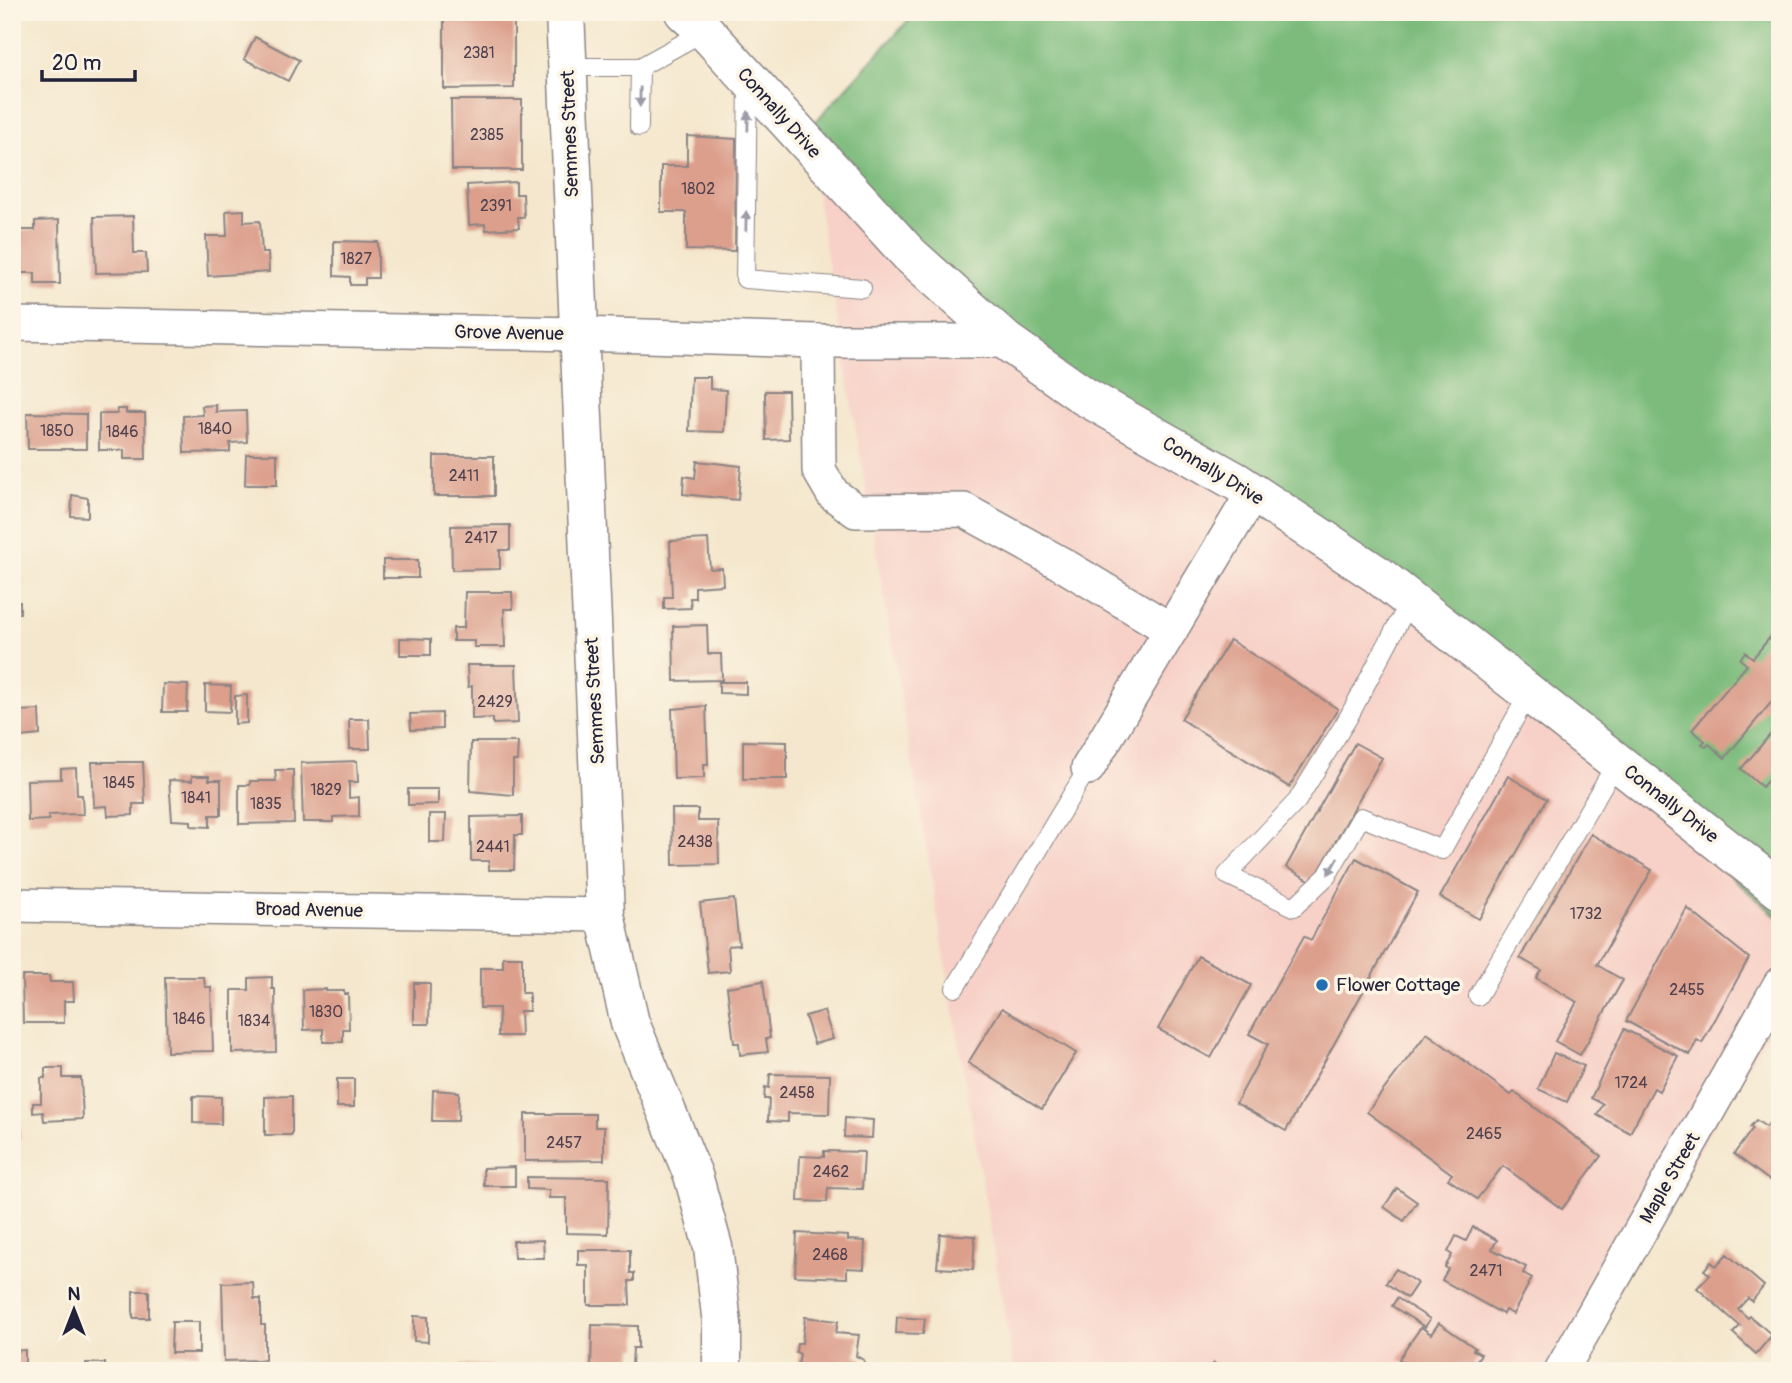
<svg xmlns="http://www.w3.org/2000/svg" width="1792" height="1383" viewBox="0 0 1792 1383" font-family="Pangolin,sans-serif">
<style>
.built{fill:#f7d1c8}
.forest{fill:#7bbb7c;stroke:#4e6e5c;stroke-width:2}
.building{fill:#dc9f8c}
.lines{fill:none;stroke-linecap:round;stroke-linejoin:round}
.service-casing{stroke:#8b8484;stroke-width:20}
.minor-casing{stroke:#8b8484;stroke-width:36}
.tertiary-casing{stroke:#8b8484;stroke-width:41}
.service{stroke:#fff;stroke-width:18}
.minor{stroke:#fff;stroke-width:33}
.tertiary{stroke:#fff;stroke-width:38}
.oneway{fill:#9c9ca7}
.poi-dot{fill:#1f6fb2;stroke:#fcf5e5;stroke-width:2.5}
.labels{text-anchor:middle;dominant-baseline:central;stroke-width:7;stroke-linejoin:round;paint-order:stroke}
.number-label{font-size:16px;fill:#50414f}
.street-label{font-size:19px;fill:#22223b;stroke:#fcf5e5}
.poi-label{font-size:19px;fill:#22223b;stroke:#fcf5e5;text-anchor:start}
</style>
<rect width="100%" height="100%" fill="#fcf5e5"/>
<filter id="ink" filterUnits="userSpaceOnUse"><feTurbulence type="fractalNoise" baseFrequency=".0143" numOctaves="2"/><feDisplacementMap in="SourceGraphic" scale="14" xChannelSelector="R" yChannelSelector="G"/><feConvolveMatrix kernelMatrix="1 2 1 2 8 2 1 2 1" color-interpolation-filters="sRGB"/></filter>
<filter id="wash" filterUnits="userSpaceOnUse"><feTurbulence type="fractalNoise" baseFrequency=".00686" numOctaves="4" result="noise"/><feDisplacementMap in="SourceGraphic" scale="28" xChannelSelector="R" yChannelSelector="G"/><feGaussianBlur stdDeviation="1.57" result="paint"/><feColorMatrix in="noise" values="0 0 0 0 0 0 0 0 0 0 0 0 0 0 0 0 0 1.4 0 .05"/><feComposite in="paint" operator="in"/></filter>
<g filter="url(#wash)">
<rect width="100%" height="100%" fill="#f4e7cd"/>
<path class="built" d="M806,132L1413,600L1780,919V1011L1572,1371H1014Z"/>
<path class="forest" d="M916,12H1780V919L1413,600L979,339L806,132Z"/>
<g id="blocks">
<g class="building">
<path d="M444,18H514V88L444,89Z"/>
<path d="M255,37L299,60L288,81L244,59Z"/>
<path d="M451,100H522V170H452Z"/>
<path d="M687,136L736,139L735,251L686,250V212H661V166H687Z"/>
<path d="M516,182V194H523L524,217H518L519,228L486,230L485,224L469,225L467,185Z"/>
<path d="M244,210V222L260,221L262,253H268L269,272L208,276L206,236H227L226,211Z"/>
<path d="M133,216L134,253H146L147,272L96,273L94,217Z"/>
<path d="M59,220L60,284H35V273H17L16,230H35V221Z"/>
<path d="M334,241L378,242V278H365V285H350V277L334,276Z"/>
<path d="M691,377H710V389L726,390L724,432L689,431Z"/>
<path d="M765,391H788L789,439L766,440Z"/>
<path d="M216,405V412L246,411L247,442L230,443V452L184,453L183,416L203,415L202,406Z"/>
<path d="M117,409H126V413H145L146,459H124V450H99V414H117Z"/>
<path d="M27,413L86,414V449H28Z"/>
<path d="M246,454H277V485H245Z"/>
<rect x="434" y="456" width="60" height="40"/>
<path d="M697,461L741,466L738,500L683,494L684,476L695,478Z"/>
<path d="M72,495L88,498V517L71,516Z"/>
<path d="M510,525V550H500V569L452,570L451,526Z"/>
<path d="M708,539L710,569L722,568L723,585L695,587V598H690L691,608L664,609V597H672L670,541Z"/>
<rect x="383" y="560" width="35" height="18"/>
<path d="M465,592H512L513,609H504L505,647H474V641H453V628H464Z"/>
<rect x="12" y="602" width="8" height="11"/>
<path d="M707,625L708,654H721L722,680L674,681L673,626Z"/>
<path d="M1780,625V692L1725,758L1709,744L1706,747L1702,744L1705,741L1692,730L1747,665L1740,659L1745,652L1753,658Z"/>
<path d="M400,638L431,639V655H400Z"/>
<path d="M1230,640L1338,709L1289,787L1181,719Z"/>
<path d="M467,665H516L518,723L493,724V718L472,719V686L468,687Z"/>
<path d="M719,682H746V694L719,693Z"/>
<path d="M163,684L188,685L187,712H162Z"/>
<path d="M205,685L231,686L230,712L205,711Z"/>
<path d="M247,695V723L235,724V696Z"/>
<path d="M706,706L708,764H704V778L674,779L672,709Z"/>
<path d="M39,710L40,735L20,737L19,711Z"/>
<path d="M442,713V729L411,730L410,714Z"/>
<path d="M349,719H369L370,749H350Z"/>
<path d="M1780,723V766L1762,787L1741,769Z"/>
<path d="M743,741L787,742V779H743Z"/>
<path d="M471,742H518L517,761H513V795L470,791Z"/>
<path d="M1355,743L1382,758L1313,882L1286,867Z"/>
<path d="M357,761L358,782H349V798L359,797V816L333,817V822H303L301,763Z"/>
<path d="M92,762H143L145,804H133V815L108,816L107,806L94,807Z"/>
<path d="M76,768L77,795H82L83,814L49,815V820L28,821L27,780L61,779V769Z"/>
<path d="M275,770H293L294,823L239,824V785H250V781H276Z"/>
<path d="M192,776H209V780H221V815H210V827L191,826V821L172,820L169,780L192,781Z"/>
<path d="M1508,776L1547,799L1479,919L1440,897Z"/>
<path d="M408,789H438V804L408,805Z"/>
<path d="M672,809H698V821H718L719,864L673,865Z"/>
<path d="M429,814H446L445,842H429Z"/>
<path d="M522,816V835H515L514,870H489V861H471V817Z"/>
<path d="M1591,834L1652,870L1597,965L1623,980L1580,1055L1555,1041L1577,1002L1536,978L1541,970L1520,958Z"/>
<path d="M1356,858L1418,892L1286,1131L1236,1103L1268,1044L1249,1034L1304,936L1311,940Z"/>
<path d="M734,899L739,945L728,946L730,971L708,973L700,903Z"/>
<path d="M1687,908L1749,958L1702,1043L1697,1040L1690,1055L1626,1021Z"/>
<path d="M1198,956L1251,985L1211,1058L1158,1029Z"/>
<path d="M503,957H522V993H529V1011H520L521,1036H498L499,1008H480V968H503Z"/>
<path d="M22,976H49L50,982H73L74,1001H64V1023H23Z"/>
<path d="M165,977H204L205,987H211L213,1051L167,1052Z"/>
<path d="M272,977V989H275L276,1052L232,1053V990H249V978Z"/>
<path d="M763,981L770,1038L766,1039L768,1052L740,1055L739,1043H734L727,987Z"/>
<path d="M414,983H430L429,1024H414Z"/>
<path d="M326,989V991H344V994H348L349,1029H343V1042H323V1029L304,1030L303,990Z"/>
<path d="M1002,1008L1076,1053L1042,1109L968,1063Z"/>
<path d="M824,1011L833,1039L814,1044L805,1016Z"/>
<path d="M1624,1029L1678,1056L1659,1091L1654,1088L1630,1133L1597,1115L1603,1104L1591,1098Z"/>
<path d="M1427,1033L1511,1095L1514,1092L1601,1156L1562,1209L1503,1166L1477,1199L1448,1179L1452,1174L1367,1112Z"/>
<path d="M1554,1053L1584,1066L1567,1102L1538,1089Z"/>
<path d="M45,1068H63V1078H81L83,1119L44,1121L43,1112L33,1113V1103H41V1078H45Z"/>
<path d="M770,1074L830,1075L829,1114L788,1113V1122L768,1121L769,1099H764L765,1087L769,1088Z"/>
<rect x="337" y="1079" width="17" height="28"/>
<path d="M433,1090L459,1092L458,1121H432Z"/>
<path d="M193,1096L221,1097V1124L193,1123Z"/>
<path d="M292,1096V1135H265V1097Z"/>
<path d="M525,1114H595V1127H604V1160L525,1161Z"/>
<path d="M845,1118L873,1120L872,1138L844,1137Z"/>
<path d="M1773,1119L1780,1125V1166L1769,1180L1734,1154L1753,1128L1750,1127L1756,1120L1766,1127Z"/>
<path d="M20,1125V1140L12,1141V1126Z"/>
<path d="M824,1151L864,1152L862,1189L828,1188L827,1202L798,1201L800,1156L824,1157Z"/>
<path d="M515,1167V1186H484L483,1168Z"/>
<path d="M527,1177L609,1178L608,1234L566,1233V1198H549V1190L527,1189Z"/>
<path d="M1397,1188L1417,1202L1404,1221L1384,1207Z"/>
<path d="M1473,1227L1497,1240L1492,1249L1526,1267L1523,1273L1532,1278L1513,1314L1505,1310L1503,1314L1442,1280L1448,1269L1445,1267L1452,1255L1448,1252L1456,1236L1466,1241Z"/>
<path d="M797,1233L848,1236V1240L865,1241L864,1269L847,1268V1278L795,1276Z"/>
<path d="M940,1234L975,1236L973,1270L937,1268Z"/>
<path d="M543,1240L544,1258H514L513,1241Z"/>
<path d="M578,1250H630V1273H634V1281H629L630,1305H588V1265H578Z"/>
<path d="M1727,1254L1764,1286L1752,1301L1748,1298L1738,1309L1748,1318L1750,1316L1772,1335L1756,1354L1733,1333L1740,1326L1697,1288L1710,1275L1704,1270L1711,1262L1716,1266Z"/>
<path d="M1396,1269L1417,1283L1407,1298L1386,1283Z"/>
<path d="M253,1282L254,1299H261V1325H265V1360L224,1361L222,1283Z"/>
<rect x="133" y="1291" width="16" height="27"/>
<path d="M1397,1298L1430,1319L1425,1327L1392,1306Z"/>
<path d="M414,1316L428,1317V1342L414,1341Z"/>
<path d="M805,1317L838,1321L836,1333L859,1335L856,1356L864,1360L863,1371H797L800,1354L796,1352L797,1343H802Z"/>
<path d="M897,1317L925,1319L923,1334L896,1333Z"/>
<path d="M172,1322H199V1353H171Z"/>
<path d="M1439,1323L1475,1348L1473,1350L1481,1354L1469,1371H1417L1399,1359L1421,1327L1431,1334Z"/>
<path d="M592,1325L638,1326V1348H633L632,1365H635V1371H591Z"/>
<path d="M25,1350V1371H12V1351Z"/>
<rect x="86" y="1363" width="19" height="8"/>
<path d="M1214,1363L1225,1371H1208Z"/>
<rect x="461" y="1365" width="30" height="6"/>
</g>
</g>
</g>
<g filter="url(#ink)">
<use href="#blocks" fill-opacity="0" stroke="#8b8484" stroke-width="2"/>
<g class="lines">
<defs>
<g id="service">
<path d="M567,67H640L705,31"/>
<path d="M748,82L745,279L862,288"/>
<path d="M639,127L640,67"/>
<path d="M1410,601L1348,718L1297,801L1227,875L1294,907L1327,876L1361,817L1442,850L1529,693"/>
<path d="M955,988L1088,768"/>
<path d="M1478,996L1617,762"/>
</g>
<g id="minor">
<path d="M12,324L578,334L818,341H1006"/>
<path d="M818,341L819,470L833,494L856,511L964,510L1060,563L1171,630"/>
<path d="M1088,768L1253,493"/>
<path d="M12,905L605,915"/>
<path d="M1561,1371L1780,984"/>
</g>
<g id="tertiary">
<path d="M565,12L605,915L630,1023L693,1175L713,1247L722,1324V1371"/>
<path d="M684,12L705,31L909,254L1006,341L1084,396L1237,482L1378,575L1780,890"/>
</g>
</defs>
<use href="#service" class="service-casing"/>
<use href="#minor" class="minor-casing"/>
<use href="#tertiary" class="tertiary-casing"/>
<use href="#service" class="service"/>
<use href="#minor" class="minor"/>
<use href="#tertiary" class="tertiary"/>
</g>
<defs><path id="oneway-solid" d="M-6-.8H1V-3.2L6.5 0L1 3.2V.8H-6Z" transform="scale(1.75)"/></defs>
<g class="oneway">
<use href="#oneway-solid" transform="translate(640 97) rotate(91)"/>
<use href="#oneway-solid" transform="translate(748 121) rotate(-89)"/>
<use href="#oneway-solid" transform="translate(746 221) rotate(-89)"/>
<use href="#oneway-solid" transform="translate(1333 866) rotate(120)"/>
</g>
</g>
<circle class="poi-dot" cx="1322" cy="985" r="7"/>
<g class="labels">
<g class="number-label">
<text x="479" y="53">2381</text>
<text x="487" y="135">2385</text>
<text x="698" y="189">1802</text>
<text x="496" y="206">2391</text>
<text x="356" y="259">1827</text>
<text x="215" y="429">1840</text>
<text x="57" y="431">1850</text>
<text x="122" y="432">1846</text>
<text x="464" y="476">2411</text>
<text x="481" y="538">2417</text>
<text x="495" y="702">2429</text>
<text x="119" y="783">1845</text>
<text x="326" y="790">1829</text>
<text x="196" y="798">1841</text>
<text x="266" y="804">1835</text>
<text x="695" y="842">2438</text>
<text x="493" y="847">2441</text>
<text x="1586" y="914">1732</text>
<text x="1687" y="990">2455</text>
<text x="326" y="1012">1830</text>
<text x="189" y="1019">1846</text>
<text x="254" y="1021">1834</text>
<text x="1631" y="1083">1724</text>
<text x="797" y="1093">2458</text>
<text x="1484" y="1134">2465</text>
<text x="564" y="1143">2457</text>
<text x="831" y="1172">2462</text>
<text x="830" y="1255">2468</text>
<text x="1486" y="1271">2471</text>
</g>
<g class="street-label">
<text transform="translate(779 113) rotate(48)">Connally Drive</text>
<text transform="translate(570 134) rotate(-92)">Semmes Street</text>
<text transform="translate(509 333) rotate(1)">Grove Avenue</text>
<text transform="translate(1213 471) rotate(31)">Connally Drive</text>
<text transform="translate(595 701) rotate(-93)">Semmes Street</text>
<text transform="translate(1671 804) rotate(38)">Connally Drive</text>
<text transform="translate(309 910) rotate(1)">Broad Avenue</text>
<text transform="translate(1670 1178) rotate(-60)">Maple Street</text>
</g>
<g class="poi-label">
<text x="1336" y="985">Flower Cottage</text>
</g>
</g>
<rect width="1792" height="1383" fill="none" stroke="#fcf5e5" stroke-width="42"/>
<g transform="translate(74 1310)" stroke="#fcf5e5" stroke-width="5" paint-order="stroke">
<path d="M0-5L12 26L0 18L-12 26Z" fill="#22223b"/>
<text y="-10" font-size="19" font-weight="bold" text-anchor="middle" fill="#22223b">N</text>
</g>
<path d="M42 70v10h93v-10" fill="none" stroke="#22223b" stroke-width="3.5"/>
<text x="52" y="70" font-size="21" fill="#22223b" stroke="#fcf5e5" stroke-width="5" paint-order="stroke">20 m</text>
</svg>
